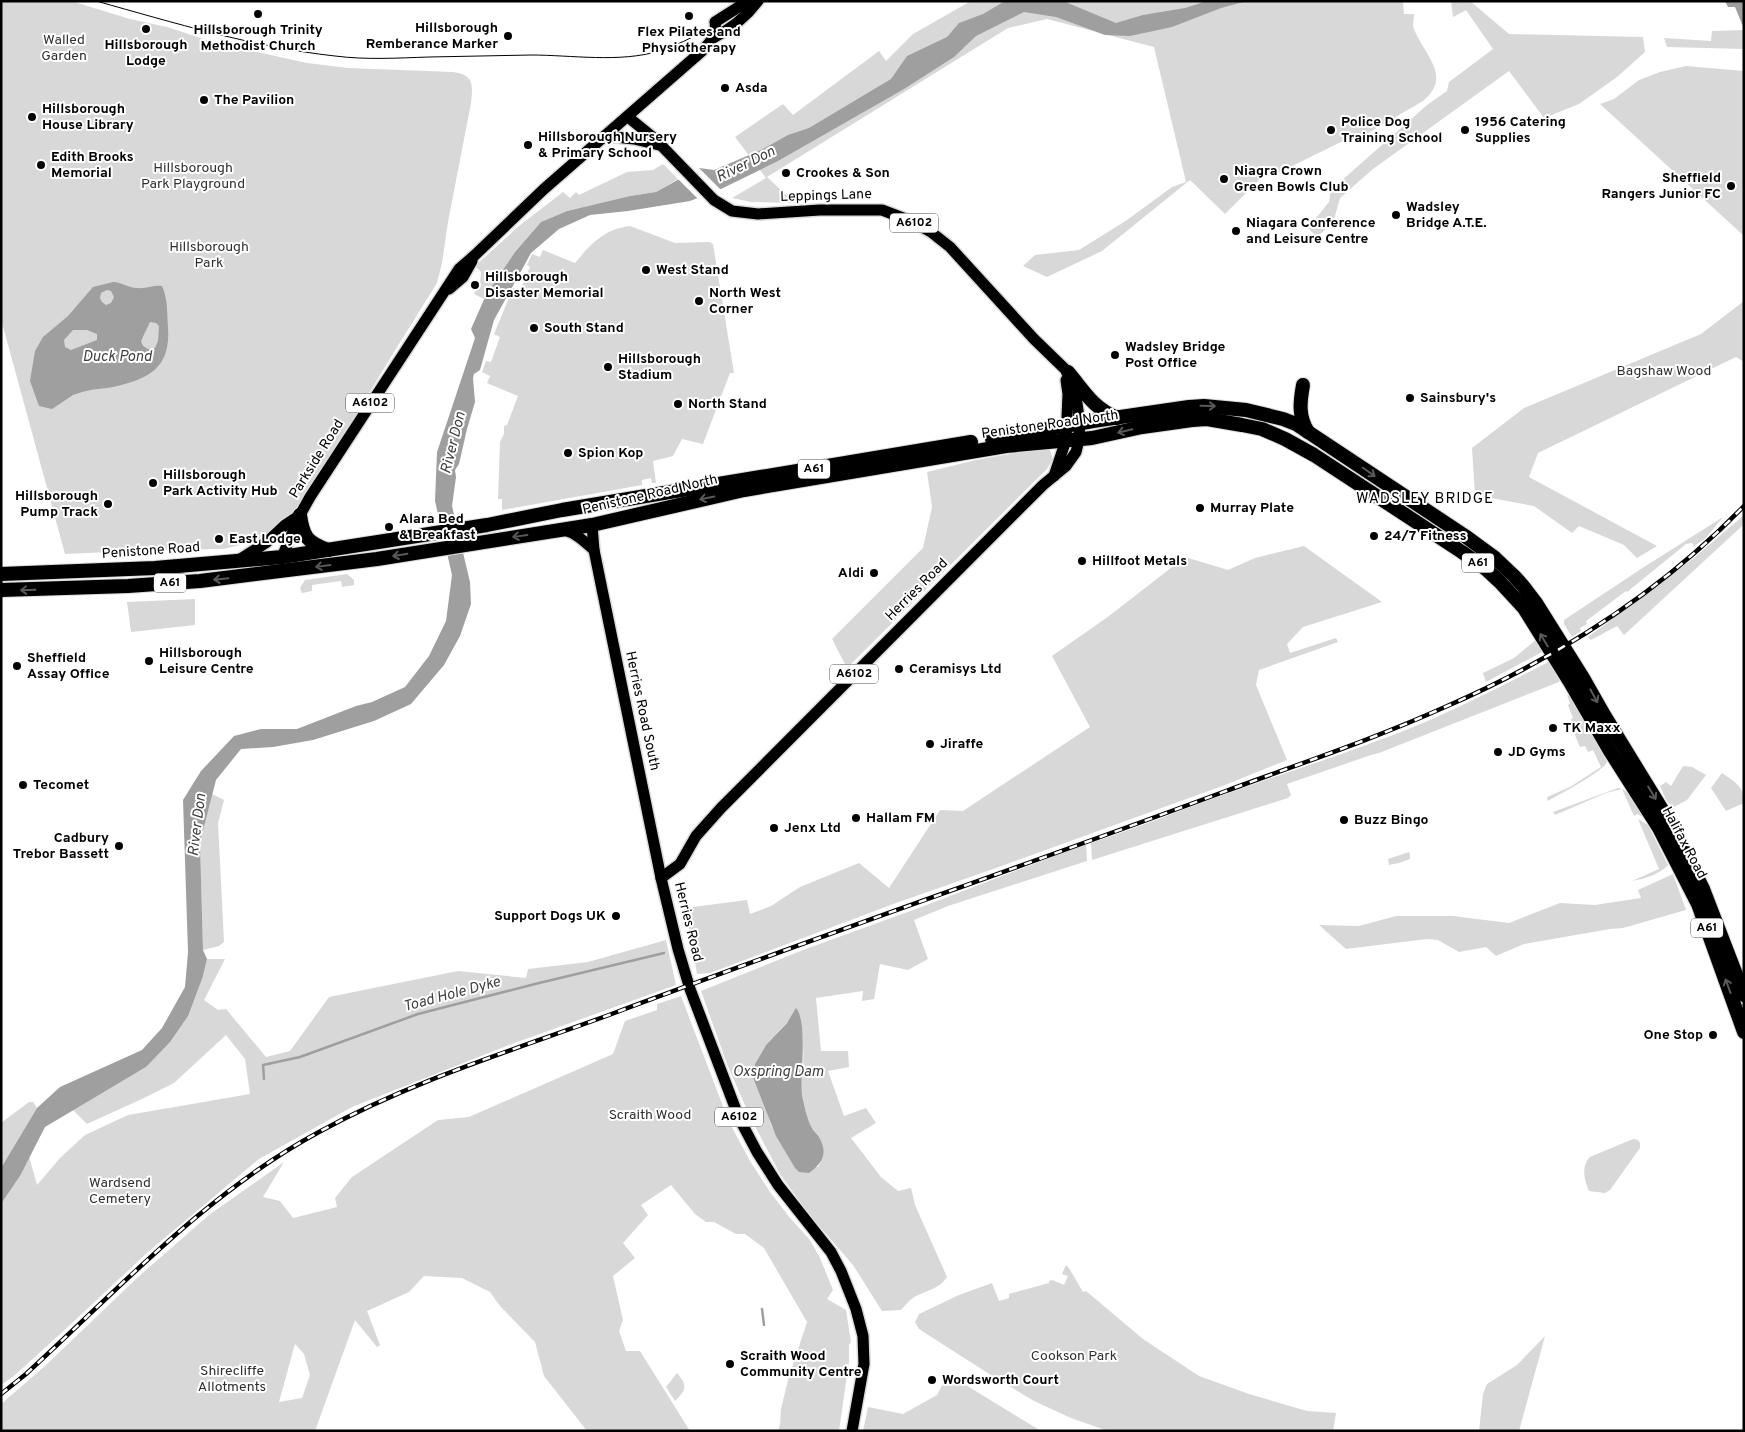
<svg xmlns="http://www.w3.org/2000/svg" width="1745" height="1432" viewBox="0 0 1745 1432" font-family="Overpass,sans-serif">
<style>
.green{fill:#d8d8d8;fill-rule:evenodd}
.water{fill:#9f9f9f;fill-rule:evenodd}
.pier{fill:#fff}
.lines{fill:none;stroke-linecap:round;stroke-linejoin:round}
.stream{stroke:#9f9f9f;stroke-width:2.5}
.primary-casing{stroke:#dbdbdb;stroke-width:14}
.highway-casing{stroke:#dbdbdb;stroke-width:16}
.primary{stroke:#000;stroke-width:11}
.highway{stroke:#000;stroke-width:14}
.tram{stroke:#000;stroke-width:1}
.rail-casing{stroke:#000;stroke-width:4.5}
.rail{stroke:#fff;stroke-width:2.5;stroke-dasharray:8;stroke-linecap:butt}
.oneway{stroke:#595959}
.poi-dot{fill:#000;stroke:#fff;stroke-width:2}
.labels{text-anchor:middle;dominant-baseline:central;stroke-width:4;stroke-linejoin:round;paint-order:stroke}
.shield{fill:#fff;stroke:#4c4c4c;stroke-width:1}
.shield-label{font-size:12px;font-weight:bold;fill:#000}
.poi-label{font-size:14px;font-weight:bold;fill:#000;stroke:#fff;text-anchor:start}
.park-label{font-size:14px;fill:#2f2f2f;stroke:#fff}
.street-label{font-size:14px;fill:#000;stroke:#fff}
.water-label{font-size:15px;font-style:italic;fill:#404040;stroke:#fff}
.neighbourhood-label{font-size:15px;letter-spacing:1px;fill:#000;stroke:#fff}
</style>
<rect width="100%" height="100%" fill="#fff"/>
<g class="green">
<path d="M1,1H71L130,19L167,27L213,42L307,63L348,68L453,72C474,75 473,84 471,103L448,222L442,263L437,283L394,352L283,535L223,549L153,550L65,554L1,319Z"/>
<path d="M971,1H1403L1404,14H1414C1414,19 1412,25 1414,29C1424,55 1453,76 1423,101L1358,139L1349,138L1278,173L1268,171L1225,214L1190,180L1102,251L1047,277L1023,266L1035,255L1079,250L1127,220L1172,187L1186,182L1154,47L1047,19L1008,28L767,177L795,203L751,202L732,198L766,178L735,137L783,104L793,115L879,51L886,61L913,34Z"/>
<path d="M1451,1H1470L1509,34L1643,37L1645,52L1617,77L1579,104L1544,118L1509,71L1373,169L1340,198L1333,223L1317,237L1308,228L1329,202L1331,190L1427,105L1447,91L1449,82L1493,49L1466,10L1453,17Z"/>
<path d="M1744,30V49L1667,47L1664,38L1711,41L1712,31Z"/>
<path d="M1686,66L1744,71V236L1600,104L1614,99L1639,80L1660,72Z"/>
<path d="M663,164L678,179L656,192L630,196L567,211L541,222L515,252L484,299L474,294L480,283L481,272L475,266L519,226L563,192L570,198L576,192L579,195L627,172L653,170Z"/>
<path d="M630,226L675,243L709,242L713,244L734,373H730L703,444L682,439L673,456L653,461L656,483H652L651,478L642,480V485L502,510V499H498L500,442L504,434V426L507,425L518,396L487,383L490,376L482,372L486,361L491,362L500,337L494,334L513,288L520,290L530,267L527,265L532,254L540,257L543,250L575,263C591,244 604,229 630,226Z"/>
<path d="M1744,301V362L1736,357L1538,453L1529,477L1657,546L1637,558L1624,545L1579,526L1572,533L1534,506L1475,495L1472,448L1524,408L1701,334Z"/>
<path d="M1043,448L1050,450L1053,459L1047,469L847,668L832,639L923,548L932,507L927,472L976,460Z"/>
<path d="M1744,515L1742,526L1624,635L1617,626L1591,640L1588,637L1695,557Z"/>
<path d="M1723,517L1706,538L1694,546L1692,543L1686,544L1627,592L1626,591L1586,621L1587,624L1580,628L1581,631L1572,637L1564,624V620L1644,567Z"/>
<path d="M1304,546L1382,602L1303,627L1287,644L1290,653L1336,638L1338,642L1259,670L1256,685L1287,760L1225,785L999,867L896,903L710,973L697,974L687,916L693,907L747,900L750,914L771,906L800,887L859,863L889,888L940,810L963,811L1090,727L1052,656L1109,616L1185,557L1228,570L1255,558Z"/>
<path d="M347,574L354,580V585L342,587L341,581L312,585V591L302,593L300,588L305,580Z"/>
<path d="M195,599V625L131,632L127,602Z"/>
<path d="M1537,639L1544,651L1486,682L1483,673L1514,658Z"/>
<path d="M1552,660L1561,674L1559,682L1379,753L1371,755L1287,784L1291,795L1288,798L1092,860L1091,843C1140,827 1188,807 1237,790C1302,767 1367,747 1430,720C1471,702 1512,681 1552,660Z"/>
<path d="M1567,695L1572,697L1607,762C1604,771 1560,794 1548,801L1547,797L1570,787L1601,767L1593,750L1588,752L1585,746L1580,747L1572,728L1574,726L1571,719L1573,718L1568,705L1570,703Z"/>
<path d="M1683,766L1692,767L1706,775L1687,800L1674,807C1666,804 1664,794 1660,786L1666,782L1671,786Z"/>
<path d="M1722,773C1735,782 1744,786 1744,803L1726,811L1711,788Z"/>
<path d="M1618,788C1630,789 1637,807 1643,817L1637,814L1634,816L1622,789L1606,793L1555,815L1553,812Z"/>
<path d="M212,794L224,800L218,823L224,942L219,946L203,950L200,842Z"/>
<path d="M1638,819L1648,825L1668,865C1660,874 1644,879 1632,881L1659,869Z"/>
<path d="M1086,844L1087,861L948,906L914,920L928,959L908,970L880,964L874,999L862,1001L863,991L816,998L821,1051H848L849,1067L828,1071L844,1116L866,1108L876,1123L851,1138L881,1177L898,1191L911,1188L915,1205L947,1277C939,1290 925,1290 913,1298C908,1301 905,1306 901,1310L882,1311L853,1265L808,1213L780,1174L750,1117L727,1064L701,991L803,950L924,906ZM800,1016C803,1032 804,1051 803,1067C802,1079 801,1090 803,1102C805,1110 808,1121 812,1128C819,1142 828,1150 818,1167L795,1168L771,1125L764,1101L752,1075L755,1064L766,1045L791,1018Z"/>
<path d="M1409,852L1410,855V859L1399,863L1389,865L1388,859Z"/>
<path d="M1673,874L1686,910L1623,928L1610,929L1524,944L1496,956L1486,947L1459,952L1438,940L1427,939L1346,949L1319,925L1359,926L1396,916H1453L1509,923L1560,903L1595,905L1641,898L1638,890Z"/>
<path d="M666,940L676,985L509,1045L352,1107L259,1159L149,1251L71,1324L14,1376L1,1385V1204L20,1176L29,1156L37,1185L60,1158L85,1135L128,1115L250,1094L245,1059L226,1035L174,1083L144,1098L87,1124L73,1110L146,1067L203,976L207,959H225L204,1000L218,1010L226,1009L266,1057L290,1051L329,997L458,971L526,978L528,969L588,962Z"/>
<path d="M681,996L729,1122L750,1161L770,1192L790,1218L810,1240L820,1258L833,1290L827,1299L846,1310L851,1342L849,1345V1361L839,1431H778L780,1424L781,1409L788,1380L807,1322L764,1248L745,1234H736L714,1222H706L695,1214L671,1185L641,1205L648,1215L623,1243L635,1258L613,1276L623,1320L619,1331L626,1351H640L690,1431H587L544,1376L535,1342L500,1306L490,1292L462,1278L424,1276L409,1292L367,1311L380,1345L377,1347L355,1320L315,1431H1V1404L45,1366L137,1278L209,1215L284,1162L263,1197L280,1201L293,1218L337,1207L335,1198L352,1177L438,1120L469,1117L613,1054L625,1021L657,1010V1004ZM295,1344L304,1354L310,1375L302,1398L279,1402Z"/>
<path d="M29,1102H33L37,1108L1,1168V1123Z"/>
<path d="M1633,1139L1638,1140L1640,1143V1148L1610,1190L1605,1193L1589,1191C1584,1180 1581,1166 1590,1157Z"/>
<path d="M1066,1265L1069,1268L1083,1292L1086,1291L1143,1339L1199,1376L1249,1394L1307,1411L1336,1413L1333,1431H1108L1071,1418L1034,1401L986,1372L919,1329L915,1322L919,1314L959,1295L992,1283L999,1301L1009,1298V1294L1049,1283V1281L1052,1280L1064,1285L1068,1276L1062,1274Z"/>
<path d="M1545,1336L1519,1431H1479L1483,1394L1487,1384L1517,1365Z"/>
<path d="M677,1373C688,1386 686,1390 675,1401L666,1387Z"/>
<path d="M948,1374L1041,1431H863L868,1407L903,1414L937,1395Z"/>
</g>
<g class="water">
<path d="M1005,1H1063L1116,23L1143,15L1185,8L1207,1H1247L1221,8L1172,27L1130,36L1105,35L1056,17L1024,12L976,36L954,57L904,89L778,161L721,189L690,201L628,211L590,215L559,229L531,253L494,320L480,370L474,374L473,378L475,402L467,429L459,464L455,470L456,477L452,506L470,582L471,604L460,636L444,665L411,704L374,721L313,740L273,747L241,749L216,780L200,842L203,950L207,959L203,976L188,1016L170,1042L146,1067L45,1127L20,1176L1,1204V1168L37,1108L60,1087L142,1050L162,1028L185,987L188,952L183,800L201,771L234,736L261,729H297L356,706L372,702L405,687L429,656L446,621L452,575L435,501L437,452L475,338L471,329L486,295L515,252L541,222L567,211L630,196L656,192L699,168L714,170L761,150L788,135L809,128L891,79L907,56L947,37L959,23L983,14Z"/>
<path d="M1725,1H1744V29L1735,7H1728Z"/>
<path d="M113,282C122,282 128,288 137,288C146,289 153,285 162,286C168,299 167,313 168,327C171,368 149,379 113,387C102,389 90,389 79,393L73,395L52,409L39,406L30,381L35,351L43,337L68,316L93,287ZM107,290L111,291L114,297L111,303L106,305L102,302L100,298L101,293ZM150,322L156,323L159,326L158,341L155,348L148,349L143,346L141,341ZM73,330H87L97,334V340L71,350L65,347L64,340Z"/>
<path d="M796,1008C808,1022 800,1075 802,1095C804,1105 807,1119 812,1128C813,1131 817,1134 819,1137C828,1153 823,1163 809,1173L799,1172L795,1168L776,1136L752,1075L755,1064L766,1045L787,1023Z"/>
</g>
<g class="pier">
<path d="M698,167L723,192L699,200L676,177Z"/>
<path d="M457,518L466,553L445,556L438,521Z"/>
</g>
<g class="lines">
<g class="stream">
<path d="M264,1079L263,1065L300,1057L418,1014L535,984L664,953"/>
<path d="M762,1309L764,1325"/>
</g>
<defs>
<g id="primary">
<path d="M713,38C731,29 746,17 758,1"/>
<path d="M628,117L655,139L714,200L732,211L758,214L820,210H882L911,221L931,232L950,247L1034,339L1068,372L1075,389L1080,424L1078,444L1076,452L1066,466L1043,485L721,808L696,836L680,864L661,878"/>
<path d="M605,136L634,139L659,145"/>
<path d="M449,289L463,277L472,261"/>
<path d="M1054,476L1066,440L1068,394L1066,380"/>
<path d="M592,525L594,550L661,878L678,949L690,989L739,1118L757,1152L778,1185L831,1252L841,1271L856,1309L863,1336L864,1364L852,1431"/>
<path d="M564,530C576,533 585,542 594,550"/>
<path d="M282,557L300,515L310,497L459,269L475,255L544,189L702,51C710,42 717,36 715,22L748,1"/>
<path d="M239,560L267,542L285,525L300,515"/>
</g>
<g id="highway">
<path d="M1068,372C1085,392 1092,407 1117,418"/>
<path d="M1303,385C1300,402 1298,416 1308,432"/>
<path d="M992,439L1093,421L1189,407L1204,406L1246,410L1283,419L1296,424L1465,536L1495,558L1514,576L1523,586L1536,603L1583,678L1604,715L1669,821L1703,889L1744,995"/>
<path d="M300,515C303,537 307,542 328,550"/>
<path d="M1,574L155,568L282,557L487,525L562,510L971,442"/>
<path d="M1,590L128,586L200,581L377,559L592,525L744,490L1006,446L1092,438L1142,427L1192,420L1207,419L1242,425L1262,429L1285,439L1314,455L1462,552L1486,569L1500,582L1524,608L1570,682L1610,751L1659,828L1698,904L1744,1032"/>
</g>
</defs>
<use href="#primary" class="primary-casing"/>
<use href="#highway" class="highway-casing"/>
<use href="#primary" class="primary"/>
<use href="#highway" class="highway"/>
<path class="tram" d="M96,1C175,23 253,47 335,56C366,60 398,58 429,57C463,56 497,56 531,55C571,55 620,63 659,51C693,40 722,21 752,1"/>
<defs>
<path id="rail" d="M1,1394L26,1374C119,1289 206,1193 319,1132C411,1081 511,1051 609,1015C814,938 1021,867 1226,791C1299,764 1374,739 1445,707C1555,659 1660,593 1744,506"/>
</defs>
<use href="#rail" class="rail-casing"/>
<use href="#rail" class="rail"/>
</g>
<defs><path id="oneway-shaft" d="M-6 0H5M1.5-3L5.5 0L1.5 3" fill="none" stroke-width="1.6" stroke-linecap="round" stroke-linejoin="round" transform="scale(1.25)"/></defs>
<g class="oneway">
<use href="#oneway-shaft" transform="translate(1208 406) rotate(1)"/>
<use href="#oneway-shaft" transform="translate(1125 431) rotate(167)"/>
<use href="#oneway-shaft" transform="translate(1369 472) rotate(35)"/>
<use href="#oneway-shaft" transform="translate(707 498) rotate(169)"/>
<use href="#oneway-shaft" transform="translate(520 536) rotate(172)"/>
<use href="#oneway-shaft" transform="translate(400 555) rotate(171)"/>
<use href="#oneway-shaft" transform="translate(323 566) rotate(172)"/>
<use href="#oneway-shaft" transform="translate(221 579) rotate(174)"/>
<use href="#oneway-shaft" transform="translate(28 590) rotate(178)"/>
<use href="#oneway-shaft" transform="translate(1544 640) rotate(-121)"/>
<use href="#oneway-shaft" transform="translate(1594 696) rotate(61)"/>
<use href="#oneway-shaft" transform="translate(1652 793) rotate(59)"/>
<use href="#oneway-shaft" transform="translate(1728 986) rotate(-110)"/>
</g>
<g class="poi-dot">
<circle cx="258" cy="14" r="5"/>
<circle cx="689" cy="16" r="5"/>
<circle cx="146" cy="29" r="5"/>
<circle cx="508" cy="36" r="5"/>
<circle cx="725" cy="88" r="5"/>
<circle cx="204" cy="100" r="5"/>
<circle cx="32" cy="117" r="5"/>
<circle cx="1331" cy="130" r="5"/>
<circle cx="1465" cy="130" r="5"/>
<circle cx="528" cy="145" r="5"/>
<circle cx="41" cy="165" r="5"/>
<circle cx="786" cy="173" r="5"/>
<circle cx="1224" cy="179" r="5"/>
<circle cx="1731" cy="186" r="5"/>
<circle cx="1396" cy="215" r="5"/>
<circle cx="1236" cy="231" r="5"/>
<circle cx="646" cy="270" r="5"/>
<circle cx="475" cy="285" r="5"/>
<circle cx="699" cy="301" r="5"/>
<circle cx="534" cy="328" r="5"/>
<circle cx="1115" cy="355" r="5"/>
<circle cx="608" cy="367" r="5"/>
<circle cx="1410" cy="398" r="5"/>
<circle cx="678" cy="404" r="5"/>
<circle cx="568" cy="453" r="5"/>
<circle cx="153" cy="483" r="5"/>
<circle cx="108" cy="504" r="5"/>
<circle cx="1200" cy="508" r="5"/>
<circle cx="389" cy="527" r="5"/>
<circle cx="1374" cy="536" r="5"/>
<circle cx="219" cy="539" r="5"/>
<circle cx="1082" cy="561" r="5"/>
<circle cx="874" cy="573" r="5"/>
<circle cx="149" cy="661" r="5"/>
<circle cx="17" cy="666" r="5"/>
<circle cx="899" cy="669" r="5"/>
<circle cx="1553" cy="728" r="5"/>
<circle cx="930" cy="744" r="5"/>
<circle cx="1498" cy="752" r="5"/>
<circle cx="23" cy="785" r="5"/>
<circle cx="856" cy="818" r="5"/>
<circle cx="1344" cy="820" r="5"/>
<circle cx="774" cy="828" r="5"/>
<circle cx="119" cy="846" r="5"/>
<circle cx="616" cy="916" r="5"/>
<circle cx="1713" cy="1035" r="5"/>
<circle cx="730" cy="1364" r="5"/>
<circle cx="932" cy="1380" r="5"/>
</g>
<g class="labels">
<g class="shield">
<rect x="890" y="213.5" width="48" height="19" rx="4"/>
<rect x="346" y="393.5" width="48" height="19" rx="4"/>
<rect x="798" y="459.5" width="32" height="19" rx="4"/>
<rect x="1462" y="553.5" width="32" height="19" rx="4"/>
<rect x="154" y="573.5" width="32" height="19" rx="4"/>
<rect x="830" y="664.5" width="48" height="19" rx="4"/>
<rect x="1691" y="918.5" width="32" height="19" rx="4"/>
<rect x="715" y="1107.5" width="48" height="19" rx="4"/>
</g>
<g class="shield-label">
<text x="914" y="223">A6102</text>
<text x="370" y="403">A6102</text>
<text x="814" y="469">A61</text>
<text x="1478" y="563">A61</text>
<text x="170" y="583">A61</text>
<text x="854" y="674">A6102</text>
<text x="1707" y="928">A61</text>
<text x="739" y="1117">A6102</text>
</g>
<g class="poi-label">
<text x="498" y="28" text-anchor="end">Hillsborough<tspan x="498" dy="16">Remberance Marker</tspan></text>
<text x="258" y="30" text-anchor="middle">Hillsborough Trinity<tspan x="258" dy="16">Methodist Church</tspan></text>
<text x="689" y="32" text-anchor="middle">Flex Pilates and<tspan x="689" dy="16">Physiotherapy</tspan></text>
<text x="146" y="45" text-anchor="middle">Hillsborough<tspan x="146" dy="16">Lodge</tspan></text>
<text x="735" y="88">Asda</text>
<text x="214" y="100">The Pavilion</text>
<text x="42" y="109">Hillsborough<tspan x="42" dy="16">House Library</tspan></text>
<text x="1341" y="122">Police Dog<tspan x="1341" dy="16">Training School</tspan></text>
<text x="1475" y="122">1956 Catering<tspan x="1475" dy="16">Supplies</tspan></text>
<text x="538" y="137">Hillsborough Nursery<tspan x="538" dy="16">&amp; Primary School</tspan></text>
<text x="51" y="157">Edith Brooks<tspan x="51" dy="16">Memorial</tspan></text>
<text x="1234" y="171">Niagra Crown<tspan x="1234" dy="16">Green Bowls Club</tspan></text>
<text x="796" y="173">Crookes &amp; Son</text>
<text x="1721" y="178" text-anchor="end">Sheffield<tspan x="1721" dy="16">Rangers Junior FC</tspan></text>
<text x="1406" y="207">Wadsley<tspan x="1406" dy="16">Bridge A.T.E.</tspan></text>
<text x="1246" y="223">Niagara Conference<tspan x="1246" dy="16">and Leisure Centre</tspan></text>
<text x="656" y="270">West Stand</text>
<text x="485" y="277">Hillsborough<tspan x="485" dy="16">Disaster Memorial</tspan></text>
<text x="709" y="293">North West<tspan x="709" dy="16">Corner</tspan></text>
<text x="544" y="328">South Stand</text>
<text x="1125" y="347">Wadsley Bridge<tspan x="1125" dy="16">Post Office</tspan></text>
<text x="618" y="359">Hillsborough<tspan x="618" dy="16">Stadium</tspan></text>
<text x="1420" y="398">Sainsbury's</text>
<text x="688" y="404">North Stand</text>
<text x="578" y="453">Spion Kop</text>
<text x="163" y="475">Hillsborough<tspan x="163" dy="16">Park Activity Hub</tspan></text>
<text x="98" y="496" text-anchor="end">Hillsborough<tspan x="98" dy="16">Pump Track</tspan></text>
<text x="1210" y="508">Murray Plate</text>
<text x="399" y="519">Alara Bed<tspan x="399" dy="16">&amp; Breakfast</tspan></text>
<text x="1384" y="536">24/7 Fitness</text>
<text x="229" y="539">East Lodge</text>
<text x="1092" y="561">Hillfoot Metals</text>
<text x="864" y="573" text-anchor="end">Aldi</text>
<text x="159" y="653">Hillsborough<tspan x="159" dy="16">Leisure Centre</tspan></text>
<text x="27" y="658">Sheffield<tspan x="27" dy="16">Assay Office</tspan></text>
<text x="909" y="669">Ceramisys Ltd</text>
<text x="1563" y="728">TK Maxx</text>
<text x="940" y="744">Jiraffe</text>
<text x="1508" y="752">JD Gyms</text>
<text x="33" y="785">Tecomet</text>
<text x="866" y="818">Hallam FM</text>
<text x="1354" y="820">Buzz Bingo</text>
<text x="784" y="828">Jenx Ltd</text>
<text x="109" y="838" text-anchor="end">Cadbury<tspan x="109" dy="16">Trebor Bassett</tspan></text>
<text x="606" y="916" text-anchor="end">Support Dogs UK</text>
<text x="1703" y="1035" text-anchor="end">One Stop</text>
<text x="740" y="1356">Scraith Wood<tspan x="740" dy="16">Community Centre</tspan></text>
<text x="942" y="1380">Wordsworth Court</text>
</g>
<g class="park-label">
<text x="64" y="40">Walled<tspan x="64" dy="16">Garden</tspan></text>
<text x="193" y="168">Hillsborough<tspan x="193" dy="16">Park Playground</tspan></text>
<text x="209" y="247">Hillsborough<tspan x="209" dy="16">Park</tspan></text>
<text x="1664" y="371">Bagshaw Wood</text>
<text x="650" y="1115">Scraith Wood</text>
<text x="120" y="1183">Wardsend<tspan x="120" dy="16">Cemetery</tspan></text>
<text x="1074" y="1356">Cookson Park</text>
<text x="232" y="1371">Shirecliffe<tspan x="232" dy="16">Allotments</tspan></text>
</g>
<g class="street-label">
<text transform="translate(826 196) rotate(-2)">Leppings Lane</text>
<text transform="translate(1050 425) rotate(-8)">Penistone Road North</text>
<text transform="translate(317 459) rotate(-58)">Parkside Road</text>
<text transform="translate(650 495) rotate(-13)">Penistone Road North</text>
<text transform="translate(151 551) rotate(-4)">Penistone Road</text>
<text transform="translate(917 590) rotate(-45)">Herries Road</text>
<text transform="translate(642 711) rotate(78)">Herries Road South</text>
<text transform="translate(1684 843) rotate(62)">Halifax Road</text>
<text transform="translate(688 922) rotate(76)">Herries Road</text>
</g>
<g class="water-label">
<text transform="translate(746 165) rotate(-26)">River Don</text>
<text x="117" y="357">Duck Pond</text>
<text transform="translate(454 443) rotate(-76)">River Don</text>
<text transform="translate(198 825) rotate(-83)">River Don</text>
<text transform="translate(452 995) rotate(-15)">Toad Hole Dyke</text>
<text x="778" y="1072">Oxspring Dam</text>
</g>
<g class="neighbourhood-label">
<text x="1425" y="499">WADSLEY BRIDGE</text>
</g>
</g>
<rect width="1745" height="1432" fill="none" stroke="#000000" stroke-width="5"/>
</svg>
